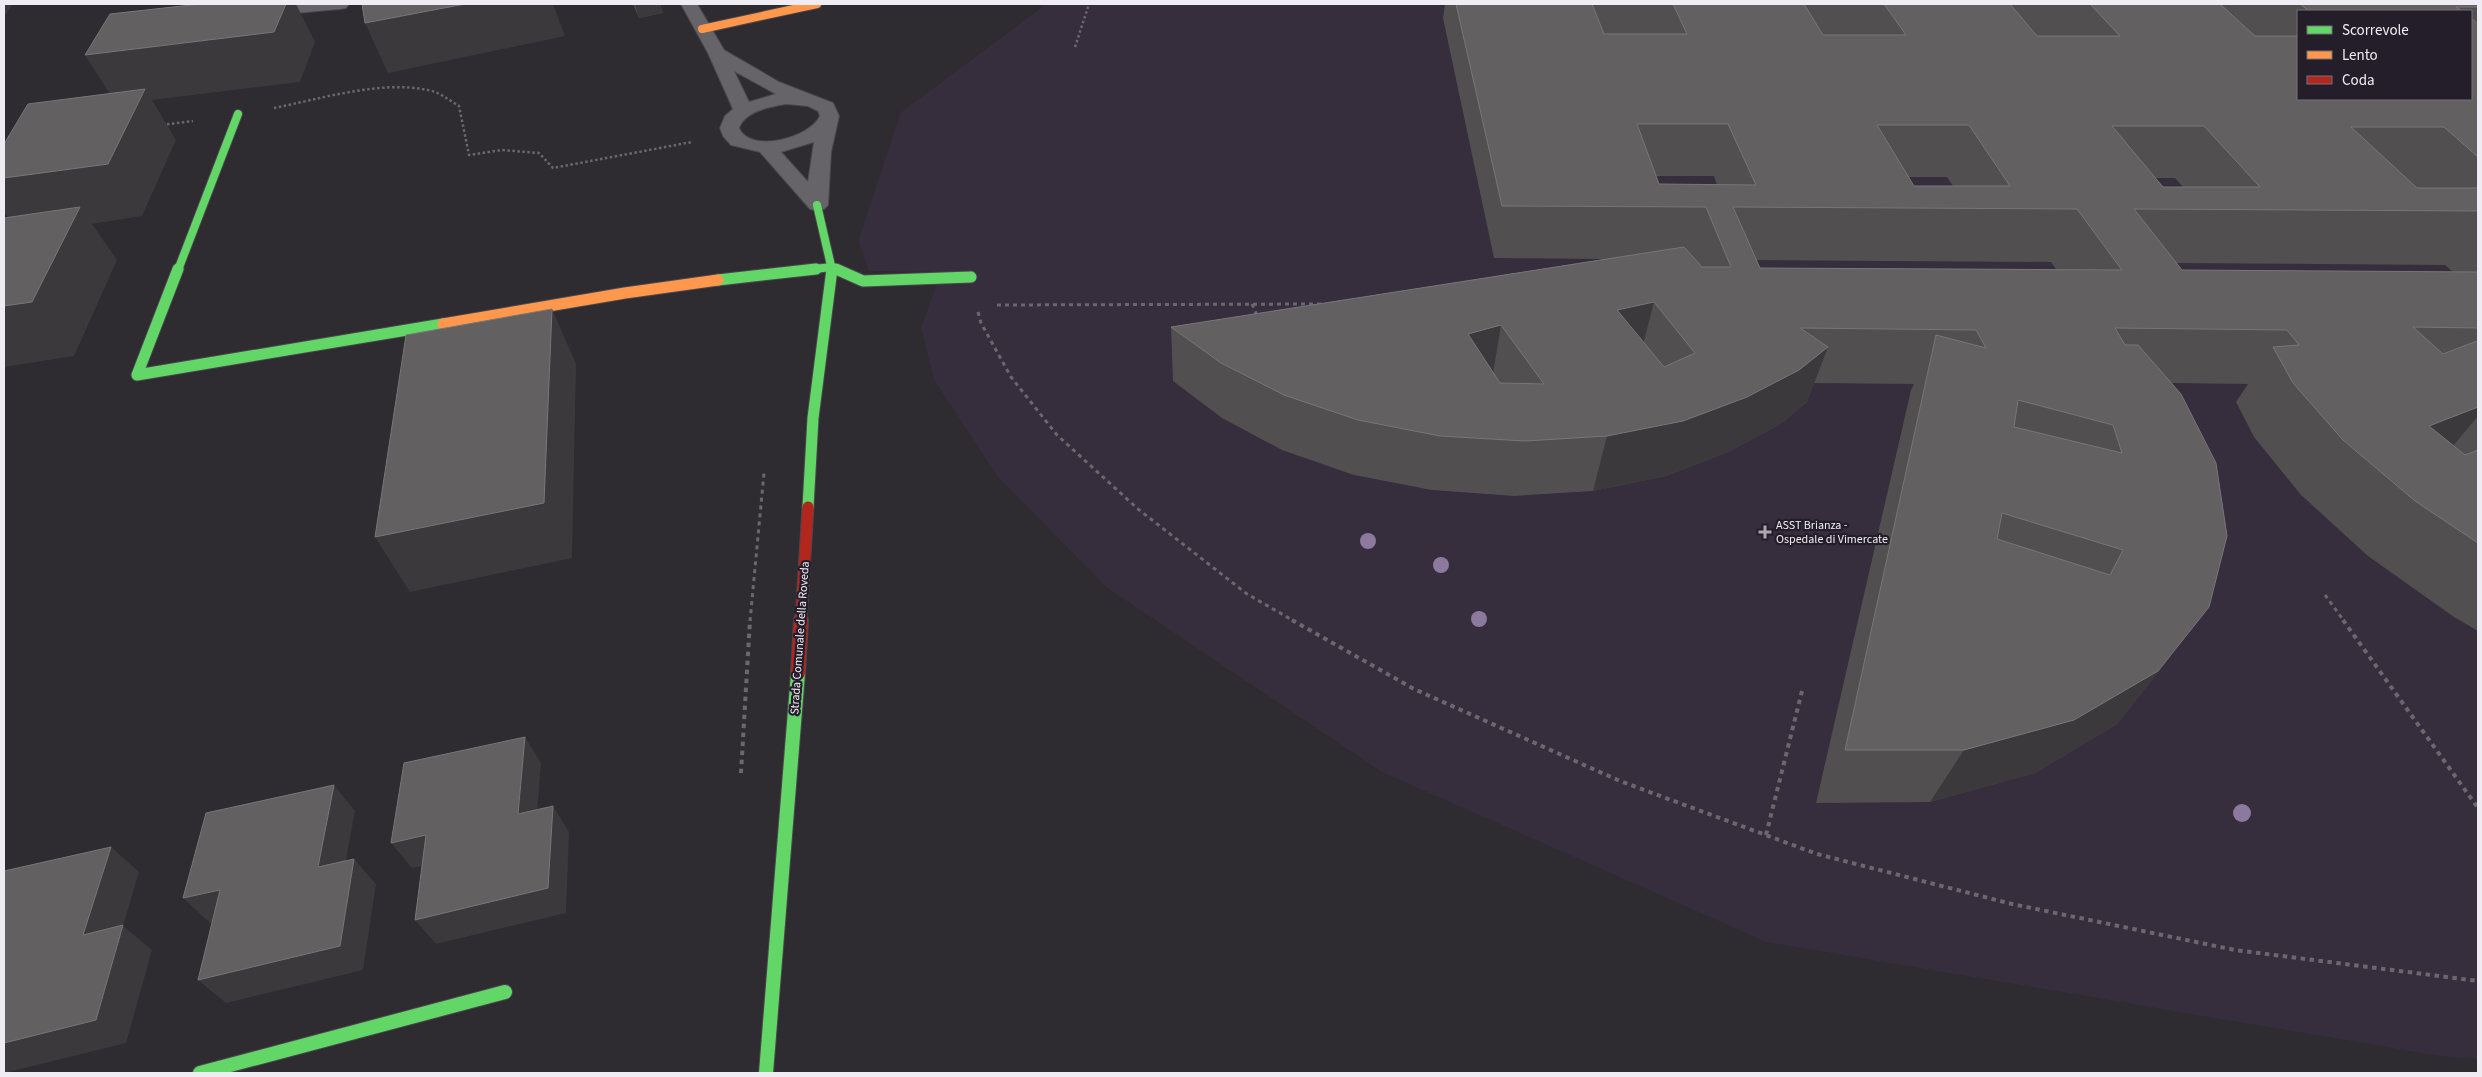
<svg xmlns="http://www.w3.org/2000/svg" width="2482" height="1077" viewBox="0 0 2482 1077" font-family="'Source Sans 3',sans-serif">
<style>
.built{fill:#362d3d;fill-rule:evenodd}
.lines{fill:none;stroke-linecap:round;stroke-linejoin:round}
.street-casing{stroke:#4a474d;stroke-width:2}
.fast-far2-casing{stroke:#4a474d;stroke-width:10}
.fast-far1-casing{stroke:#4a474d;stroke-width:13}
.fast-casing{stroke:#4a474d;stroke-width:16}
.slow-far1-casing{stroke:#4a474d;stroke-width:10}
.slow-casing{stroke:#4a474d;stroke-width:13}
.jam-far1-casing{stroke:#4a474d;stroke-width:13}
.jam-casing{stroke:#4a474d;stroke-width:16}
.path-far2{stroke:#6a686d;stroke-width:2.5;stroke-dasharray:2.5 2.5;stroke-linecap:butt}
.path-far1{stroke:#6a686d;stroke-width:3;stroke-dasharray:4 4;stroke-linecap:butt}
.path{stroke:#6a686d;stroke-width:4;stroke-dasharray:4.5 4.5;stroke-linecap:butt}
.street{fill:#666468;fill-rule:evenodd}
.fast-far2{stroke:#63d668;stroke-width:8}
.fast-far1{stroke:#63d668;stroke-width:11}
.fast{stroke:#63d668;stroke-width:14}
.slow-far1{stroke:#ff974d;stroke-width:8}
.slow{stroke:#ff974d;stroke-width:11}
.jam-far1{stroke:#b3261e;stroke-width:11}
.jam{stroke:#b3261e;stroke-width:14}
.tree{fill:#8d799d}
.wall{fill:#514f4f;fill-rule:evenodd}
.shaded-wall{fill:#3c393c}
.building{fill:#626061;stroke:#787678;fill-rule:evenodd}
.poi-dot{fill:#aca8b0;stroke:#241e2a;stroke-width:2}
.labels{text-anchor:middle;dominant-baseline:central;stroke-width:4.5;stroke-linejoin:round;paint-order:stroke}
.poi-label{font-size:12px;fill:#f0ecf4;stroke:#241e2a;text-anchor:start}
.street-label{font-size:12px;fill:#f0ecf4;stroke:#241e2a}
</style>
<rect width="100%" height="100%" fill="#2e2b31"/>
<path class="built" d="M1046,4H2478V1059L2440,1056L1766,942L1382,772L1107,588L998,477L934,380L921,328L941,272L869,271L858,241L900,113ZM2298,11H2471V99H2298Z"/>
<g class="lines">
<defs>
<g id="street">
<path d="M188,4H349L346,8L340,9C314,11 203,25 188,4Z"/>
<path d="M681,4H697L724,50L779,82L833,103L839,116L831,152L828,205L824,209L817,211L810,209L760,152L731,145L723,136L720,128L725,116L733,109L708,53ZM734,71L776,94L749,102ZM787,104L808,106L818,111L820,116C810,138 750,154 739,128C745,111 772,106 787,104ZM814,142L808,182L781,152Z"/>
</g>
<g id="fast-far2">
<path d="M817,205L832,270"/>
<path d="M178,270L238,114"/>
<path d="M805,270L832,267L839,270"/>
</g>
<g id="fast-far1">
<path d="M178,269L137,375L443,324"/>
<path d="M836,269L863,281L971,277"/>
<path d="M718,280L816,269"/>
<path d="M808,507L813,418L832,269"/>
</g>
<g id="fast">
<path d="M200,1073L505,992"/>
<path d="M766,1073L798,673"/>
</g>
<path id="slow-far1" d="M702,29L817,4"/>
<path id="slow" d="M443,324L625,293L718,280"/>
<path id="jam-far1" d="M801,621L808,507"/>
<path id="jam" d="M798,673L801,620"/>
</defs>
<use href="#street" class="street-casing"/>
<use href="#fast-far2" class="fast-far2-casing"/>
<use href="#fast-far1" class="fast-far1-casing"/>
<use href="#fast" class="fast-casing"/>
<use href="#slow-far1" class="slow-far1-casing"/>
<use href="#slow" class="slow-casing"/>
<use href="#jam-far1" class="jam-far1-casing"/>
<use href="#jam" class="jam-casing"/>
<g class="path-far2">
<path d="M1075,47L1089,4"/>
<path d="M274,108C320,99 381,80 428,90C439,92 449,100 459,106L469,155L502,150L539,153L553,168L692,142"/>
<path d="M162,125L193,121"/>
</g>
<g class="path-far1">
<path d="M1252,304L1258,318"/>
<path d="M997,305L1321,304"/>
<path d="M978,312L981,323L1011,377L1057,435L1138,509L1247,594L1294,621"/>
<path d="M2325,595L2344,621"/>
<path d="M750,621L764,473"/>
</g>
<g class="path">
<path d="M1292,620L1414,689L1620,781L1817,854L2012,904L2235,950L2478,981"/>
<path d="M2343,620L2478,808"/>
<path d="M741,773L750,620"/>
<path d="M1766,835L1803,687"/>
</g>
<use href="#street" class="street"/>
<use href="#fast-far2" class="fast-far2"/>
<use href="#fast-far1" class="fast-far1"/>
<use href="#fast" class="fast"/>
<use href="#slow-far1" class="slow-far1"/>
<use href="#slow" class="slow"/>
<use href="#jam-far1" class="jam-far1"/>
<use href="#jam" class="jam"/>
</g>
<g class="tree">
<circle cx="1368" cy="541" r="8"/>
<circle cx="1441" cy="565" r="8"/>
<circle cx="1479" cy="619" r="8"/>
<circle cx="2242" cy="813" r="9"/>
</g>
<g class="wall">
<path d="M633,4H660L663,13L639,18Z"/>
<path d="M1445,4H2478V631L2454,617L2368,556L2301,495L2254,437L2236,402L2248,384L2172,383L2167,661L2117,724L2035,773L1930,802L1816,803L1911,390L1914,384L1814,383L1807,402L1779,425L1728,452L1666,476L1593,491L1514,496L1432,490L1354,475L1282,450L1222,418L1173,381L1171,327L1605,259L1494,258L1443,18ZM2298,11H2471V99H2298ZM1656,176H1714L1717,185L1659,184ZM1908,177H1947L1953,186H1914ZM2155,178H2175L2183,187H2163ZM1756,260L2051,262L2056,269L1760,268ZM2176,263L2445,265L2453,272L2182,270Z"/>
</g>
<g class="shaded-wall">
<path d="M4,4H13L6,14H4Z"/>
<path d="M286,4H296L315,42L300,82L152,100L176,140L142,216L92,224L117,260L74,356L4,367V306L20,234L4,212V178L117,105L85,55Z"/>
<path d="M465,4H553L565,36L388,73L365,23Z"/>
<path d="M642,4H660L663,13L639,18L635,5Z"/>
<path d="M1654,302L1640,356L1617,310Z"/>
<path d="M552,309L576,364L572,558L410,592L375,537Z"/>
<path d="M1501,325L1492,380L1468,334Z"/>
<path d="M1828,347L1807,402L1779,425L1728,452L1666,476L1593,491L1607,436Z"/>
<path d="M2478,407V416L2443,458L2429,426Z"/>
<path d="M2209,607L2167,661L2117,724L2035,773L1930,802L1964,750Z"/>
<path d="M525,737L541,763L535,840L518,814Z"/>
<path d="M334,785L355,811L340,892L318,867Z"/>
<path d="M553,806L569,832L566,913L436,944L415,920Z"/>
<path d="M426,835L446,861L412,868L391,843Z"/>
<path d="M111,847L139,872L123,926L152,950L126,1043L4,1073V1043L83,935Z"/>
<path d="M354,859L376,884L363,970L226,1003L198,980Z"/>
<path d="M220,890L246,914L210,923L183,898Z"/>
</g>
<g class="building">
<path d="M200,4H286L274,32L85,55L110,14Z"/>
<path d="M362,4H465L365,23Z"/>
<path d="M1456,4H1592L1604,34H1687L1673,4H1804L1823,35H1906L1884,4H2010L2037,36H2120L2090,4H2220L2255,36H2298V99H2471V18L2478,24V157L2444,127H2351L2417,188H2478V211L2134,209L2182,270L2478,272V328L2413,327L2443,354L2477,341L2478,342V407L2429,426L2465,455L2478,450V543L2415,501L2343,440L2293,383L2273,347L2299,345L2287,330L2115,328L2125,345H2138L2181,394L2216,463L2227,536L2209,607L2158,671L2074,720L1964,750H1845L1936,335L1986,348L1976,330L1800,328L1828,347L1799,370L1747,397L1683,421L1607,436L1525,441L1440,436L1358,420L1284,395L1221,363L1171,327L1684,247L1702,267H1731L1706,207L1502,206ZM1637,124H1728L1756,185L1659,184ZM1877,125H1969L2010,186H1914ZM2112,126H2204L2260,187H2163ZM1733,207L2077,209L2122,270L1760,268ZM1654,302L1695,353L1664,367L1617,310ZM1501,325L1544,384L1500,383L1468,334ZM2018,400L2113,425L2122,453L2014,427ZM2002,513L2123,550L2110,575L1997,539Z"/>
<path d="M2300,4H2478V7H2456L2462,11H2309Z"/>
<path d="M145,89L108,164L4,178V144L28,104Z"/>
<path d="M80,207L32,302L4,306V218Z"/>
<path d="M552,309L544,503L375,537L406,335Z"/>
<path d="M525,737L518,814L553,806L548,888L415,920L426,835L391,843L404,763Z"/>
<path d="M334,785L318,867L354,859L340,946L198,980L220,890L183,898L206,813Z"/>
<path d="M111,847L83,935L123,925L96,1020L4,1043V871Z"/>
</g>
<path class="poi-dot" d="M1762.5 524.5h5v5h5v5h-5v5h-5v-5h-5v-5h5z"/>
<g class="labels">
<g class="poi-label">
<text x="1776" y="525">ASST Brianza -<tspan x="1776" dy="14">Ospedale di Vimercate</tspan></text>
</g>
<g class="street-label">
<text transform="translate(800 638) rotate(-86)">Strada Comunale della Roveda</text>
</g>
</g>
<rect width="2482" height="1077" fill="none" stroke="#f0ecf4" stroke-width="10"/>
<rect x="2297" y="10" width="175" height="90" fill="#241e2a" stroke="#76707b"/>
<rect x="2307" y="26" width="25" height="8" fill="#63d668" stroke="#76707b"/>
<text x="2342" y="35" font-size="15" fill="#f0ecf4">Scorrevole</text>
<rect x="2307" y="51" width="25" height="8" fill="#ff974d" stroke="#76707b"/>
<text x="2342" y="60" font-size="15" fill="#f0ecf4">Lento</text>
<rect x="2307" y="76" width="25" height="8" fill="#b3261e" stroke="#76707b"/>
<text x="2342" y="85" font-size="15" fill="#f0ecf4">Coda</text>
</svg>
